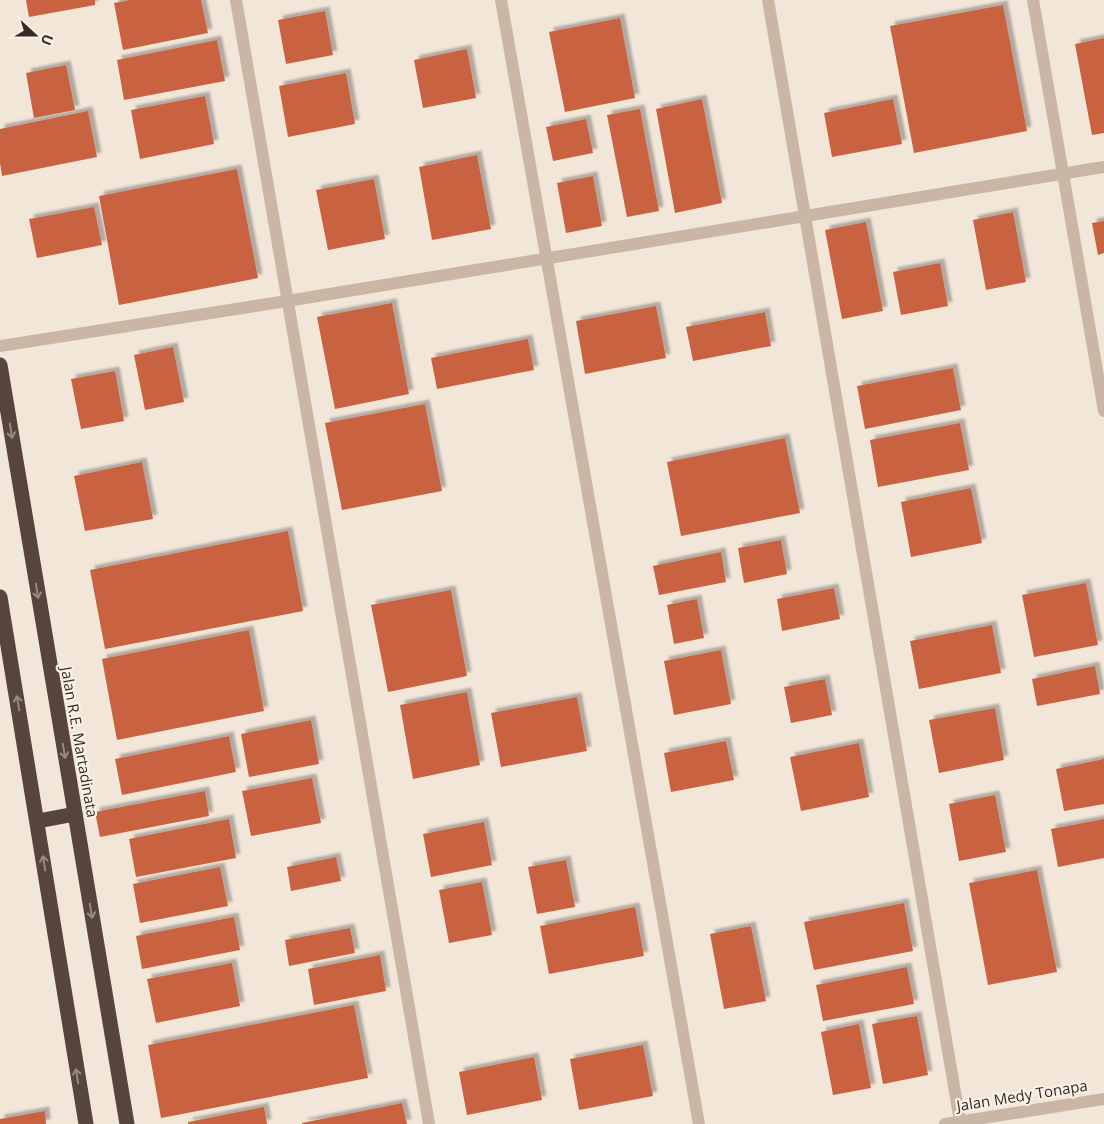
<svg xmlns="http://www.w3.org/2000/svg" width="1104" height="1124" viewBox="0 0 1104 1124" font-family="'Open Sans',sans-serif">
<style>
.building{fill:#c96241;filter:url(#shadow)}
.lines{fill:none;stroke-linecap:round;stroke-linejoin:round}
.minor{stroke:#cab6a5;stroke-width:12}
.highway{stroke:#57453d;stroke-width:15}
.oneway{stroke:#988a81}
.labels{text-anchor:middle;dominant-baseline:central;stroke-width:4.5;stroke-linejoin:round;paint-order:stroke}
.street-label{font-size:15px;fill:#362b27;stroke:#faf1e6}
</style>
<defs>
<filter id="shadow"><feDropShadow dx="4.5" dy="-4.5" stdDeviation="1" flood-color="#0004"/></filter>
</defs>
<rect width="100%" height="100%" fill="#f2e6d9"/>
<g class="building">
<path d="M26,0H95V5L29,17Z"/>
<path d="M130,0H201L208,33L123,50L114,3Z"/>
<path d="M1003,5L1027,131L914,153L890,26Z"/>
<path d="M325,11L333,55L286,64L278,20Z"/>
<path d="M620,18L635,98L565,112L549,32Z"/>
<path d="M1104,38V133L1092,135L1075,44Z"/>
<path d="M217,40L225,81L124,100L117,60Z"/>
<path d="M467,49L476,98L423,108L414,60Z"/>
<path d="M66,65L75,110L34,118L26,73Z"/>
<path d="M346,73L355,124L288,137L279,86Z"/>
<path d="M205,96L214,144L140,159L131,110Z"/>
<path d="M702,99L722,203L675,213L656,109Z"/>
<path d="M893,99L902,144L832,157L824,113Z"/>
<path d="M640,109L659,211L627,217L607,115Z"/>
<path d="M88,111L97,157L2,176L0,163V129Z"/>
<path d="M586,119L593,153L553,161L546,127Z"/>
<path d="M477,155L491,229L432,240L419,167Z"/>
<path d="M237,169L258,278L119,305L99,196Z"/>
<path d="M593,176L602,226L566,233L557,183Z"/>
<path d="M374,179L385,239L328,250L316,190Z"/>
<path d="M94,207L102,245L37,258L29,219Z"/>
<path d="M1013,212L1026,282L986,290L973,220Z"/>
<path d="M1104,221V253L1098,255L1092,223Z"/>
<path d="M866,222L883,311L842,319L825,230Z"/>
<path d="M940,263L948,306L901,315L893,272Z"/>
<path d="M392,303L409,394L335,409L317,317Z"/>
<path d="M656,306L666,358L585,374L576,321Z"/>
<path d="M765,312L771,346L693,361L686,327Z"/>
<path d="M528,339L534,370L437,389L431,358Z"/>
<path d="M173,347L184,402L145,410L134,355Z"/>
<path d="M953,368L961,410L865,429L857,386Z"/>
<path d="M115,371L124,421L81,429L71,379Z"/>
<path d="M425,404L442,491L342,510L325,423Z"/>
<path d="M960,423L969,470L878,487L870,440Z"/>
<path d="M785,438L800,513L681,536L667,462Z"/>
<path d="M142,462L153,519L85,531L74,476Z"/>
<path d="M971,488L982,543L911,557L901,502Z"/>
<path d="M288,531L303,611L105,649L90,570Z"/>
<path d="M781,540L787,574L744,583L738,548Z"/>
<path d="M721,552L726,582L659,595L653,566Z"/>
<path d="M1086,583L1098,645L1034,657L1022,595Z"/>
<path d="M834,588L840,619L782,631L777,599Z"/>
<path d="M451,590L467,676L388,692L371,605Z"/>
<path d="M697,599L704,638L674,644L667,605Z"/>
<path d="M992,625L1001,673L919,689L910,641Z"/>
<path d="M249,630L264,711L117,740L102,659Z"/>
<path d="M721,650L731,704L674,715L664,661Z"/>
<path d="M1095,666L1100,694L1037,706L1032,679Z"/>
<path d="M825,679L832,715L791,723L784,687Z"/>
<path d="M467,692L480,765L413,779L400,705Z"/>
<path d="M577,697L587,751L501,767L491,713Z"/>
<path d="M995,708L1004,760L939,773L929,720Z"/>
<path d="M311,720L319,764L249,777L241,734Z"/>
<path d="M229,736L236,772L122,795L115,759Z"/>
<path d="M726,741L734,780L671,792L664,753Z"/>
<path d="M859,743L869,797L801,811L790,757Z"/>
<path d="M1104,759V804L1064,811L1056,769Z"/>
<path d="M312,778L321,823L251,836L242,791Z"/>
<path d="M205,791L209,816L100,837L95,812Z"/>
<path d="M995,795L1006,852L959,861L949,804Z"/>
<path d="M229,819L236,858L136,877L129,839Z"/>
<path d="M1104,819V858L1058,867L1051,829Z"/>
<path d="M484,822L492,865L431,877L423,834Z"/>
<path d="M336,857L341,881L291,891L287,867Z"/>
<path d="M566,860L575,907L537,914L528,867Z"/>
<path d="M220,867L228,906L140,923L133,884Z"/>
<path d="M1037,870L1057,972L988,985L969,883Z"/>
<path d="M482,882L492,935L449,943L439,890Z"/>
<path d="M904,903L913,951L814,970L804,922Z"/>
<path d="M635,907L644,956L549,974L540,926Z"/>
<path d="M234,917L240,950L142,969L136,936Z"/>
<path d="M751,926L766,1001L724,1009L710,934Z"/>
<path d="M350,928L355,953L289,966L285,940Z"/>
<path d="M380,955L386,991L314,1005L308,969Z"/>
<path d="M232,963L240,1006L156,1023L147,979Z"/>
<path d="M907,967L914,1004L823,1021L816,985Z"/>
<path d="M354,1005L368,1078L161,1118L148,1045Z"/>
<path d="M917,1016L928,1075L883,1084L872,1024Z"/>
<path d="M859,1024L871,1088L833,1095L821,1032Z"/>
<path d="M643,1045L653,1096L579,1110L570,1059Z"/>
<path d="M534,1057L542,1100L467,1115L459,1072Z"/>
<path d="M402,1103L407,1124H302V1123Z"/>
<path d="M264,1107L267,1124H188V1122Z"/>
<path d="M45,1111L46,1124H0V1119Z"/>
</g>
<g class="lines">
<g class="minor">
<path d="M236,0L429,1124"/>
<path d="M501,0L699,1124"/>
<path d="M768,0L960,1121"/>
<path d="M1033,0L1104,411"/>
<path d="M0,346L287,301L1104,167"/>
<path d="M945,1124L1104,1099"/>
</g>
<g class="highway">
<path d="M0,365L127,1124"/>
<path d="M0,597L86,1124"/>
<path d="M38,821L75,814"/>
</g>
</g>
<defs><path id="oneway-shaft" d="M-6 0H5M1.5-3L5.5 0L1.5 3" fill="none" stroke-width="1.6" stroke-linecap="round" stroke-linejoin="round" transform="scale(1.25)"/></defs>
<g class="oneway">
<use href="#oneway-shaft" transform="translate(11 431) rotate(81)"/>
<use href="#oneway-shaft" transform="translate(37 591) rotate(81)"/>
<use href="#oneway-shaft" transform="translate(18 703) rotate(-100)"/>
<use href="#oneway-shaft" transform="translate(64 751) rotate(80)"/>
<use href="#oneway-shaft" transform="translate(44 863) rotate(-99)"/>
<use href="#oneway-shaft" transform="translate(91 911) rotate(80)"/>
<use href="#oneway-shaft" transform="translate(77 1076) rotate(-99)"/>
</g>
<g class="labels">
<g class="street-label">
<text transform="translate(80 742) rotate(80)">Jalan R.E. Martadinata</text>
<text transform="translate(1022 1095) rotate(-9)">Jalan Medy Tonapa</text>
</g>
</g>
<g transform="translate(35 35) rotate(111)" stroke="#faf1e6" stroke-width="4" paint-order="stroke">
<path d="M0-4L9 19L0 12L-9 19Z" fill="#362b27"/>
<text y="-8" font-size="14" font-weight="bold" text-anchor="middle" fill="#362b27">U</text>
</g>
</svg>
